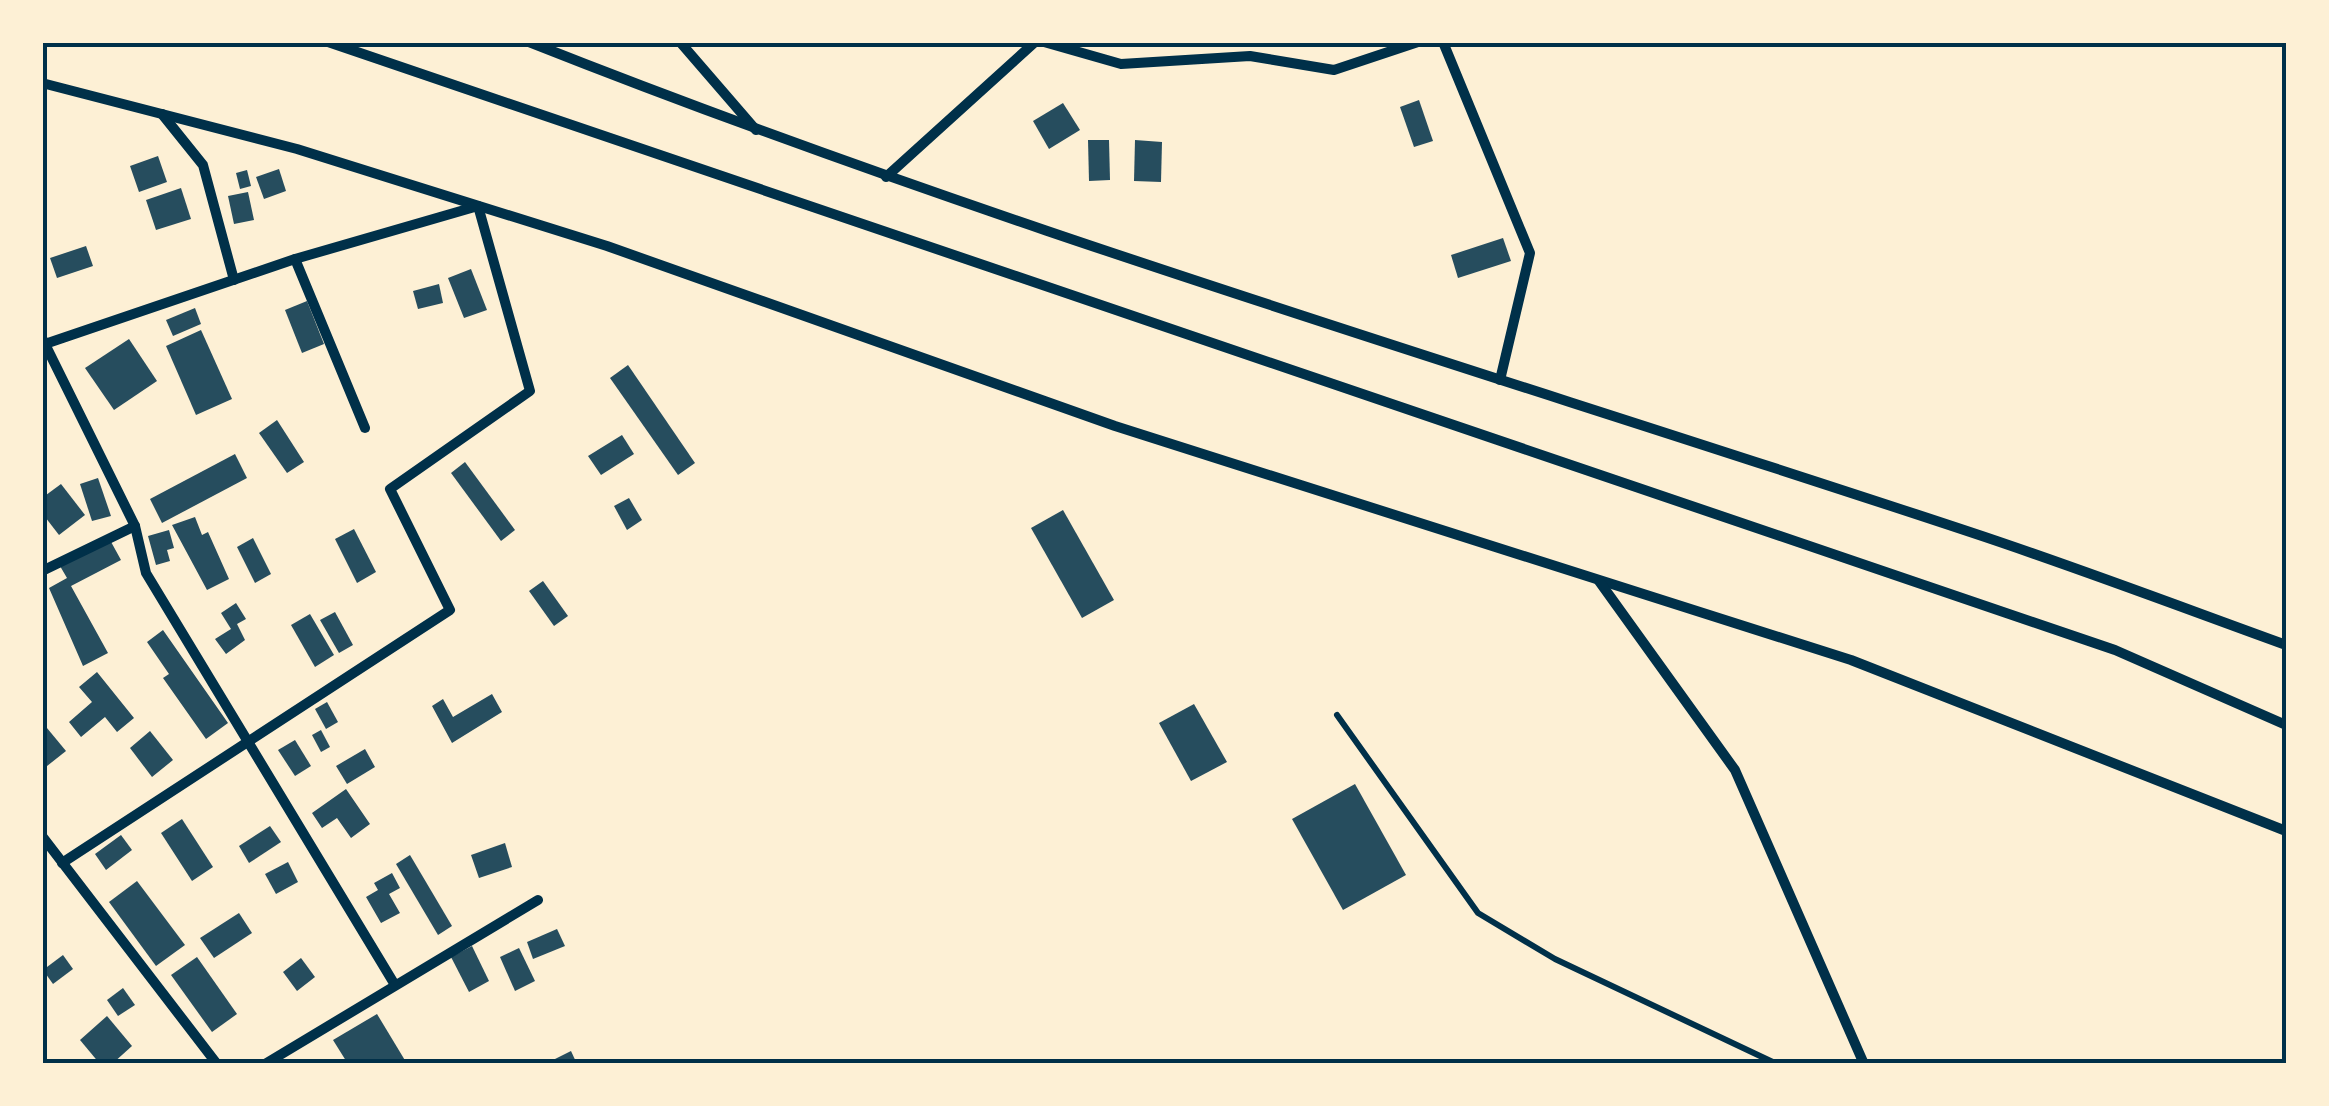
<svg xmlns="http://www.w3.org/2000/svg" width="2329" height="1106" viewBox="0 0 2329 1106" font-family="Manrope,sans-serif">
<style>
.building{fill:#264d5e}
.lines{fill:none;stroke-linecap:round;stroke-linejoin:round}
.path{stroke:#003049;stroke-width:6}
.minor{stroke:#003049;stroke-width:10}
.neatline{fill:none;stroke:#003049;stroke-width:4}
</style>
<rect width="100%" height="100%" fill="#fdf0d5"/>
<g class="building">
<path d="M1419,100L1433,141L1414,147L1400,107Z"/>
<path d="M1063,103L1080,130L1049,149L1033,121Z"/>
<path d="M1088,140H1109L1110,180L1089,181Z"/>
<path d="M1135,140L1162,142L1161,182L1134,181Z"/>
<path d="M158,156L167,182L139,192L130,166Z"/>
<path d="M279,169L286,191L264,199L256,177Z"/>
<path d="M247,170L251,186L240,189L236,173Z"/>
<path d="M181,188L191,219L156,230L146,200Z"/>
<path d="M248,192L254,220L234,224L228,196Z"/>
<path d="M1503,238L1511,261L1458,278L1451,255Z"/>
<path d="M86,246L93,266L57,278L50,258Z"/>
<path d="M471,269L487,310L464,318L448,278Z"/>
<path d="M439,284L443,303L418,309L413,291Z"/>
<path d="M307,301L324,344L302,353L285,310Z"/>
<path d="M195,308L201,324L173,336L166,320Z"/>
<path d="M201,330L232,399L196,415L166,346Z"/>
<path d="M129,339L157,381L114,410L85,368Z"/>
<path d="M628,365L695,463L678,475L610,378Z"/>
<path d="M277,420L304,462L287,473L259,433Z"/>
<path d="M622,435L634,454L601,475L588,456Z"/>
<path d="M235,454L247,478L162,523L150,499Z"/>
<path d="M465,462L515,530L501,541L451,473Z"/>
<path d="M98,478L111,516L92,521L80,484Z"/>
<path d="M61,484L85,515L59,535L42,513V498Z"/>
<path d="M629,498L642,520L627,530L614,506Z"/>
<path d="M1063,510L1114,600L1082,618L1031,528Z"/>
<path d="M195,517L202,535L208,532L229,579L207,590L172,525Z"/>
<path d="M354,529L376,572L357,583L335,539Z"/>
<path d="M169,530L174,548L167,550L170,561L156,565L148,536Z"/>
<path d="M253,538L271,574L255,583L237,547Z"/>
<path d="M110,540L121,560L71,586L108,653L83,666L49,588L67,578L60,566Z"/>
<path d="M543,581L568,616L554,626L529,591Z"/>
<path d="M236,603L246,619L237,624L245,640L226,654L215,639L231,629L221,613Z"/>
<path d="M335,612L353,645L339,653L320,620Z"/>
<path d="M310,614L334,655L315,667L291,625Z"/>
<path d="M163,630L228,723L206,739L163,678L169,674L147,642Z"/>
<path d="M97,672L134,718L117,732L105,717L81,737L69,722L92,702L79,687Z"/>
<path d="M492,694L502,712L452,743L432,706L443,699L453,717Z"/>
<path d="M327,702L338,722L326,729L315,709Z"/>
<path d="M1194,704L1227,762L1191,781L1159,723Z"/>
<path d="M42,722L66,751L42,770Z"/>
<path d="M321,730L330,747L321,752L312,735Z"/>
<path d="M150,731L173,760L152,777L130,748Z"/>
<path d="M295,740L311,766L295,776L278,750Z"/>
<path d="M365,749L375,767L347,784L336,766Z"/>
<path d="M1355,784L1406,875L1343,910L1292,819Z"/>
<path d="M346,789L370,824L351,838L337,818L322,828L312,813Z"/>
<path d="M182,819L213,867L192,881L161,833Z"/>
<path d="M270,826L281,842L249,863L239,846Z"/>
<path d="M121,835L132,850L106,870L95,854Z"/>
<path d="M505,843L512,867L479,878L471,855Z"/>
<path d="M410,855L452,926L438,935L396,864Z"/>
<path d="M288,862L298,882L276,894L265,874Z"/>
<path d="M392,873L400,888L389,894L400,913L381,923L366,897L378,890L374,883Z"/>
<path d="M137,881L185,945L156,966L109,902Z"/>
<path d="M239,913L252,933L214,958L200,938Z"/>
<path d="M557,929L565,946L533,959L527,942Z"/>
<path d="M472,946L489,981L469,992L451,957Z"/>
<path d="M519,948L535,981L515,991L500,957Z"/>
<path d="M63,955L73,969L53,984L43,970Z"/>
<path d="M197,957L237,1014L212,1032L171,975Z"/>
<path d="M301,958L315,977L297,991L283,972Z"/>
<path d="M123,988L135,1005L118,1016L107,1000Z"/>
<path d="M377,1014L403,1057L407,1064H348L333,1040Z"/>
<path d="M107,1016L132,1046L112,1064H100L80,1040Z"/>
<path d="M571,1051L577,1064H552L551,1061Z"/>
</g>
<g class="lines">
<path class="path" d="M1337,715L1478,913L1555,959L1777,1064"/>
<g class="minor">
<path d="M328,42L2115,650L2286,725"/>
<path d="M529,42C1001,229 1488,372 1970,532C2076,567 2181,607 2286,645"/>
<path d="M680,42L756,130"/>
<path d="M1044,42L1121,64L1250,56L1334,70L1418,42"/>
<path d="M1443,42L1530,253L1500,380"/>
<path d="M42,83L297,149L607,246L1115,426L1851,660L2286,831"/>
<path d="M162,114L203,165L234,280"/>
<path d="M886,177L1035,42"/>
<path d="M295,259L365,428"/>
<path d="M45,344L295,259L478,206L530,391L390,489L450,610L62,863"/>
<path d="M135,526L146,573L395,985"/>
<path d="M42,571L135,526L43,340"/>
<path d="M1599,581L1735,770L1864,1064"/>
<path d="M42,836L217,1064"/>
<path d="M265,1064L538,900"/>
</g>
</g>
<rect width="2329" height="1106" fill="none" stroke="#fdf0d5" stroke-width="90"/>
<rect x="45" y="45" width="2239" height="1016" class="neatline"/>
</svg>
